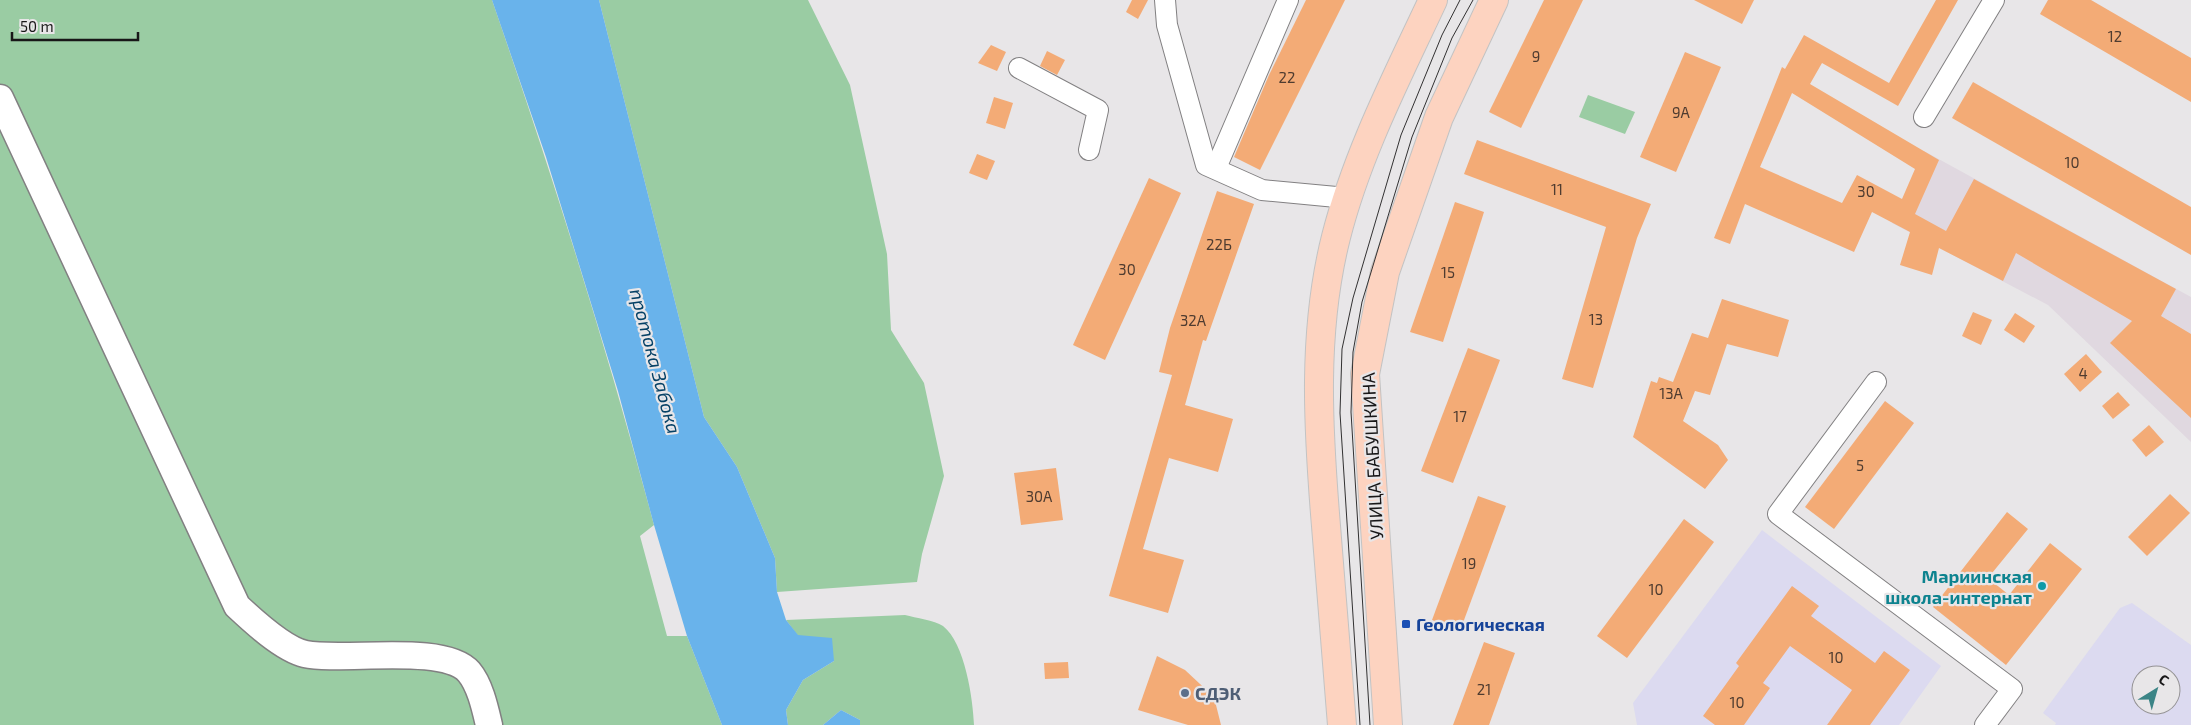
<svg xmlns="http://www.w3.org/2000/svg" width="2191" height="725" viewBox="0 0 2191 725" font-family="'Exo 2',sans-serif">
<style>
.built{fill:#e0d8e0}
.education{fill:#dcdaf0;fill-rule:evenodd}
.green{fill:#9acca3}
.water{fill:#69b3eb}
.building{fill:#f3ab76;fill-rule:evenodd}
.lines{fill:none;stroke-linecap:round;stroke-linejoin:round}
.minor-casing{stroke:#828082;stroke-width:22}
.tertiary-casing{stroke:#828082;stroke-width:29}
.primary-casing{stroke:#c3c3c3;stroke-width:30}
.minor{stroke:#fff;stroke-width:20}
.tertiary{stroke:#fff;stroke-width:26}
.primary{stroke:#fdd3c0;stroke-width:28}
.tram{stroke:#323132;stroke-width:1}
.culture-dot{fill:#0f9aa8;stroke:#e8e6e8;stroke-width:2}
.transit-dot{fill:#1a4fb4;stroke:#e8e6e8;stroke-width:2}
.service-dot{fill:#5c6f8a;stroke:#e8e6e8;stroke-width:2}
.labels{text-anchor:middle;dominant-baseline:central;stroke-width:4.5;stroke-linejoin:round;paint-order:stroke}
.number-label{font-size:15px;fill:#4f3c30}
.street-label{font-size:18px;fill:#181718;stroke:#e8e6e8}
.culture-label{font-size:18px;font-weight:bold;fill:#0d838f;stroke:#e8e6e8;text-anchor:end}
.transit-label{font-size:18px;font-weight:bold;fill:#164399;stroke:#e8e6e8;text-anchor:start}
.service-label{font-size:18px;font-weight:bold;fill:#4e5e75;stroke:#e8e6e8;text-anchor:start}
.water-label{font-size:19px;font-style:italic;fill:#054166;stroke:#e8e6e8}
</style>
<rect width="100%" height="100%" fill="#e8e6e8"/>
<path class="built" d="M1924,151L2191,297V442L2048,305L1892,223Z"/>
<g class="education">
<path d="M1762,530L1941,666L1899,725H1637L1633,703Z"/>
<path d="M2132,603L2191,645V725H2055L2056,723L2043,713L2120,608ZM2141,675H2171V705H2141Z"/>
</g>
<g class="green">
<path d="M0,0H492C552,174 607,348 654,525L640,536L667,636H687L722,725H0Z"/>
<path d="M599,0H808L850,85L887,254L891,330L924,383L944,476L922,554L917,582L777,592L775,558L737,467L704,417Z"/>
<path d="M1588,95L1635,112L1625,134L1579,117Z"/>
<path d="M905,615C916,618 934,620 943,626C965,643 973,699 974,725H860V720L841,710L823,725H788L786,710L803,680L834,661L798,636L786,620Z"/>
</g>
<g class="water">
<path d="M492,0H599L704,417L737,467L775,558L777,592L786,620L798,635L832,638L834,661L803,680L786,710L788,725H722L687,636L654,525L618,391L546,157Z"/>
<path d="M841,710L860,720V725H823Z"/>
</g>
<g class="building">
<path d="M1132,0H1148L1138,19L1126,12Z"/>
<path d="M1306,0H1345L1260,170L1234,157L1269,75Z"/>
<path d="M1544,0H1583L1521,128L1489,112Z"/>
<path d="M1694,0H1754L1742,24Z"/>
<path d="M1936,0H1958L1898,106L1822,63L1810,84L1939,160L1915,214L1946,231L1974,179L2176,289L2161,316L2191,334V418L2110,343L2132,321L2016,253L2003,281L1939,248L1932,275L1900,265L1910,232L1872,212L1854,252L1745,204L1730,244L1714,238L1782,67L1785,69L1804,35L1889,83ZM1792,93L1915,169L1902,199L1857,175L1842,203L1760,167Z"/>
<path d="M2048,0H2091L2191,58V102L2040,14Z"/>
<path d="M991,45L1006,52L997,71L978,63Z"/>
<path d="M1047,51L1065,60L1057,75L1040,66Z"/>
<path d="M1685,52L1721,67L1676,172L1640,157Z"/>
<path d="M1973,82L2191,207V255L1952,118Z"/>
<path d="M994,97L1013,103L1005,129L986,123Z"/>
<path d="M1477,140L1651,204L1637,238L1593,388L1562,379L1606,227L1464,174Z"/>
<path d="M977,154L995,161L987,180L969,173Z"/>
<path d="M1149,178L1181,193L1105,360L1073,345Z"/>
<path d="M1217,191L1254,204L1206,341L1203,340L1185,405L1233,419L1218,472L1169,458L1143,549L1184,560L1168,613L1109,596L1172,375L1159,372L1170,328Z"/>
<path d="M1455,202L1484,212L1443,342L1410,332Z"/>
<path d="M1722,299L1789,320L1778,357L1727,344L1710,395L1695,391L1683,421L1718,445L1728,460L1705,489L1633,437L1651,381L1657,383L1659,377L1673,382L1692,333L1708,338Z"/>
<path d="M1973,312L1992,320L1981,345L1962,336Z"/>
<path d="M2015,313L2035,326L2024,343L2004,330Z"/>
<path d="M1468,348L1500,360L1453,483L1421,471Z"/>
<path d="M2086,354L2102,372L2080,392L2064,374Z"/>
<path d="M2118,392L2130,405L2113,419L2102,406Z"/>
<path d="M1885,401L1914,423L1834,529L1805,507Z"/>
<path d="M2149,425L2164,442L2146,457L2132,440Z"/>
<path d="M1056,468L1063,520L1021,525L1014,473Z"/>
<path d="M2170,494L2190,513L2147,556L2128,537Z"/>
<path d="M1478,496L1506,506L1460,631L1432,620Z"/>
<path d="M2007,512L2028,529L1988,578L2009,595L2050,543L2082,569L2006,665L1933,607Z"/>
<path d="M1684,519L1714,542L1627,658L1597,636Z"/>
<path d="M1792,586L1819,606L1811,616L1875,663L1884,651L1910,670L1870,725H1827L1852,690L1790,646L1763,683L1770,688L1744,725H1715L1703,716L1739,666L1736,663Z"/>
<path d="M1484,642L1515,653L1489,725H1453Z"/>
<path d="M1157,656L1185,670L1214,697L1221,725H1188L1138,710Z"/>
<path d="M1068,662L1069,678L1045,679L1044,663Z"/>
</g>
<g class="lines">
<defs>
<g id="minor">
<path d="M1165,0L1167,25L1206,165L1262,190L1347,198"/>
<path d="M1019,68L1098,110L1089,150"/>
<path d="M1924,117L1994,0"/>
<path d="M1216,168L1288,0"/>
<path d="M1876,382L1778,514L2012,689L1985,725"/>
</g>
<path id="tertiary" d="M0,98L237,606C253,621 283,649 305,654C342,662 444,643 469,672C480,685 485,708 489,725"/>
<g id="primary">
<path d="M1342,725C1337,659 1331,592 1326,526C1318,429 1312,332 1336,237C1357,154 1397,77 1433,0"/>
<path d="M1388,725L1365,374L1385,272L1439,117L1494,0"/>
</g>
</defs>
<use href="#minor" class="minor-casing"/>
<use href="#tertiary" class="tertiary-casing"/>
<use href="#primary" class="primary-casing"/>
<use href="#minor" class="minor"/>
<use href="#tertiary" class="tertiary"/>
<use href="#primary" class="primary"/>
<g class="tram">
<path d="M1360,725L1340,413L1342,349L1353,298L1401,135L1442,35L1460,0"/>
<path d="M1370,725L1351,412L1353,352L1362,302L1412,137L1452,38L1473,0"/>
</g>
</g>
<circle class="culture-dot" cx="2042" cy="586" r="5"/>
<rect class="transit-dot" x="1401" y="619" width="10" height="10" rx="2.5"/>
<circle class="service-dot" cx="1185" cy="693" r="5"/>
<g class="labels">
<g class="number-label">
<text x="2115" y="36">12</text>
<text x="1536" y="56">9</text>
<text x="1287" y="77">22</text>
<text x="1681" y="112">9А</text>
<text x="2072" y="162">10</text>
<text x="1557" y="189">11</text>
<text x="1866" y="191">30</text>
<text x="1219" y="244">22Б</text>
<text x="1127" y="269">30</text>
<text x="1448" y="272">15</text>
<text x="1596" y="319">13</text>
<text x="1193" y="320">32А</text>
<text x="2083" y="373">4</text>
<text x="1671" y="393">13А</text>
<text x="1460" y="416">17</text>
<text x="1860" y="465">5</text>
<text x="1039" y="496">30А</text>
<text x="1469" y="563">19</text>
<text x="1656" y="589">10</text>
<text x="1836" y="657">10</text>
<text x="1484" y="689">21</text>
<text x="1737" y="702">10</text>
</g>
<g class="street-label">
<text transform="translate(1372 456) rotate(-93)">УЛИЦА БАБУШКИНА</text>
</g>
<g class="culture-label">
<text x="2032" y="576">Мариинская<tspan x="2032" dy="21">школа-интернат</tspan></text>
</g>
<g class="transit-label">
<text x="1416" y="624">Геологическая</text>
</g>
<g class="service-label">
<text x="1195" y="693">СДЭК</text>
</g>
<g class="water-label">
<text transform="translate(656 361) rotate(75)">протока Забока</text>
</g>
</g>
<g transform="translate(2156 690) rotate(37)"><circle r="24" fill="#e8e6e8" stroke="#959395"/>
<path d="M0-4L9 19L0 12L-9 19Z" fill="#3b8486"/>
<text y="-8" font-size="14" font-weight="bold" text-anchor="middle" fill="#181718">С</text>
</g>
<path d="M12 32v8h126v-8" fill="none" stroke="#181718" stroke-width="2.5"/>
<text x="20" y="32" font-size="15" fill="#181718" stroke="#e8e6e8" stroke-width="4" paint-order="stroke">50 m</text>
</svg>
